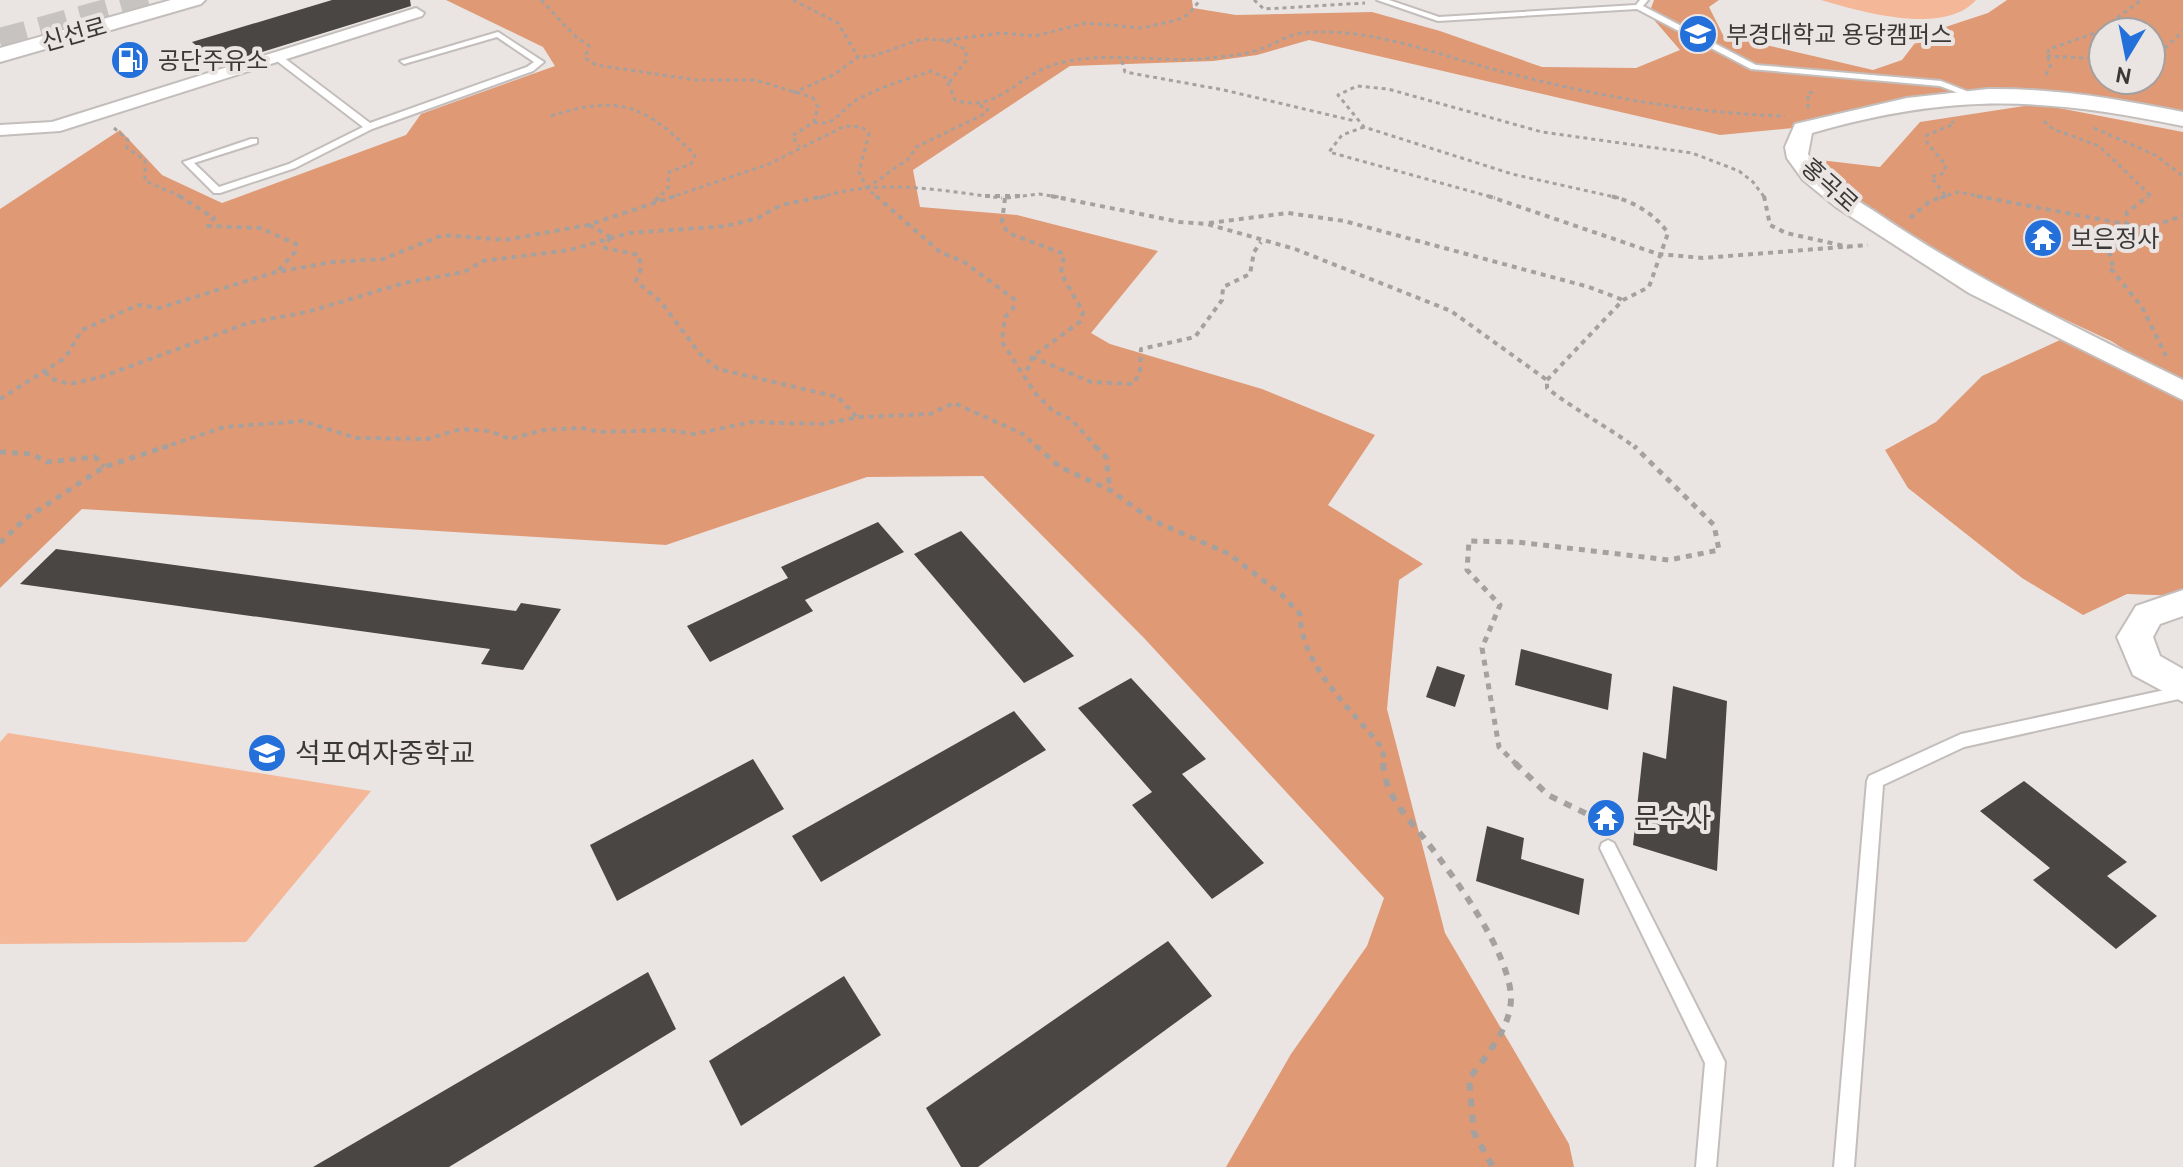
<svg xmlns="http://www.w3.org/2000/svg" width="2183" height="1167" viewBox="0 0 2183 1167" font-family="Cabin,'Noto Sans KR',sans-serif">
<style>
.green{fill:#f4b798}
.forest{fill:#df9975;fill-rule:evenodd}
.building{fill:#4a4644}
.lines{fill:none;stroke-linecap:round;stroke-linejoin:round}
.trunk-tunnel{stroke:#c7c3c1;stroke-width:28;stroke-dasharray:28 14;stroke-linecap:butt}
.service-casing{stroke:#c3bebc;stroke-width:4}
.minor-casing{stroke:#c3bebc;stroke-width:4}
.tertiary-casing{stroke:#c3bebc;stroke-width:4}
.secondary-casing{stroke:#c3bebc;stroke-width:4}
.path-far3{stroke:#a5a19f;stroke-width:3;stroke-dasharray:4 4;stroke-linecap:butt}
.path-far2{stroke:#a5a19f;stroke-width:4;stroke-dasharray:5 5;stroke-linecap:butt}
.path-far1{stroke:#a5a19f;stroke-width:5;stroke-dasharray:6 6;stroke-linecap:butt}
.path{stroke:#a5a19f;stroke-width:6;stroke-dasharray:8 8;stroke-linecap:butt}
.service{fill:#fff;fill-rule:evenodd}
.minor{fill:#fff;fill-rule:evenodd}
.tertiary{fill:#fff;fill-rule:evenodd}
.secondary{fill:#fff;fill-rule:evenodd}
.labels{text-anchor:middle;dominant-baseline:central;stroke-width:8;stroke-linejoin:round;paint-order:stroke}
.far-street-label{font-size:24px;fill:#3b3938;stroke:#eae5e3}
.far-poi-label{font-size:24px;fill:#3b3938;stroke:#eae5e3;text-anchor:start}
.poi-label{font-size:28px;fill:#3b3938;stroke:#eae5e3;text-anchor:start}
</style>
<rect width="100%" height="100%" fill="#eae5e3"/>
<g class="green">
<path d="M1821,0H1976C1944,36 1862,12 1821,0Z"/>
<path d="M8,733L371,791L246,942L0,944V742Z"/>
</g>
<g class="forest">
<path d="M446,0H1192L1193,8L1236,15L1372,12L1440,31L1542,67L1636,68L1680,50L1649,14L1654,0H1719L1709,7L1723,35L1873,70L1902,60L1921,35L1988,13L2007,0H2183V119L1995,93L1793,128L1720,135L1309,40L1257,55L1213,61L1070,66L913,170L920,207L1017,215L1158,251L1091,333L1110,344L1262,389L1375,435L1328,505L1423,564L1399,580L1387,709L1445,933L1569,1144L1574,1167H1226L1291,1054L1367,946L1384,898L1144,638L983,476L867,477L666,545L82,509L0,588V209L120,130L162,175L222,203L406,135L421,114L555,66L543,47ZM2103,32H2151V80H2103Z"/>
<path d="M2038,104L2183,132V386L2111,341L1953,267L1856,204L1811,159L1880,167L1920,122Z"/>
<path d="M2060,340L2183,400V596L2127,594L2083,615L2022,578L1908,488L1885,450L1936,422L1982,376Z"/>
</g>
<g class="building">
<path d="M332,0H410L411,6L220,65L192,42Z"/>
<path d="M878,522L904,552L805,600L813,611L710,662L687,626L788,578L781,567Z"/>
<path d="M961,531L1074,656L1024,683L914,554Z"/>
<path d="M56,549L516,611L521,603L561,609L523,670L481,664L490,649L20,584Z"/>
<path d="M1521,649L1612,674L1608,710L1515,685Z"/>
<path d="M1437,666L1465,675L1455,707L1426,697Z"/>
<path d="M1131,678L1206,759L1182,774L1264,863L1212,899L1132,805L1152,792L1078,708Z"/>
<path d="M1673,686L1727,701L1717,871L1633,845L1643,752L1666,759Z"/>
<path d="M1014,711L1046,750L821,882L792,836Z"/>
<path d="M753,759L784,809L617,901L590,845Z"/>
<path d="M2024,781L2127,862L2107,876L2157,916L2116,949L2033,880L2050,868L1980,811Z"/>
<path d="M1487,826L1524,838L1521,859L1584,879L1579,915L1476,881Z"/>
<path d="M1168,941L1212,996L978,1167H961L926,1108Z"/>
<path d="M648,972L676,1029L449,1167H313Z"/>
<path d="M844,976L881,1035L741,1126L709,1061Z"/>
</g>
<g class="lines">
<path class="trunk-tunnel" d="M0,42L154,0"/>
<defs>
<g id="service">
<path d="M1377,0H1389L1439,17L1636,5L1640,0H1648L1643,6L1756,65L1941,81L1984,98L1977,100L1940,86L1751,69L1637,9L1438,21Z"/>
<path d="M498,32L544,62L533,71L372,129L295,168L220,193H214L183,162L251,139H257V143L194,163L219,187L289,164L363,127L273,58V54H279L370,123L527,67L534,62L497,37L404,64L400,61Z"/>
<path d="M2183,686V698L1964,747L1883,785L1854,1167H1834L1867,781L1869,776L1961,734Z"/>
<path d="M1608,840L1614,843L1725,1062L1716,1167H1696L1705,1063L1600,848L1602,843Z"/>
</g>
<path id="minor" d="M416,8L424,13L422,16L60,131L0,135V125L52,122Z"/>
<g id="tertiary">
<path d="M1988,89C2054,88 2118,99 2183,112V126C2042,97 1952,93 1812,133L1808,154C1821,181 1853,197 1877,213C1974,279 2078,329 2183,380V400L1969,293L1836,207L1803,180L1787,158L1785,147L1795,124L1907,98Z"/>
<path d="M2183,590V616L2160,624L2153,637L2160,656L2183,669V702L2133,675L2117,637L2136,606Z"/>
</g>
<path id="secondary" d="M171,0H205L201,4L0,62V48Z"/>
</defs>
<use href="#service" class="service-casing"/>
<use href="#minor" class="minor-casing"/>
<use href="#tertiary" class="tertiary-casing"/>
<use href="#secondary" class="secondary-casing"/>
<g class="path-far3">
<path d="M541,0L575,36L589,46L585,58L596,65L696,80H755L812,97L818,107L814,122L792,136L799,146"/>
<path d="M793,0L838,23L858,57"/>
<path d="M1254,0L1264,9L1365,3"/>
<path d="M946,41L965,49L967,59L948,84"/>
<path d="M2047,56L2103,59"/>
<path d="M2151,56L2162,51L2183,31"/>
<path d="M1122,61L1125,72L1224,90L1355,121"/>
<path d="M2046,75L2051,64L2047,56L2049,49L2098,32L2141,0"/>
<path d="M793,93L835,74L858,57L873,56L922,39L946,40L1001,33L1035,36L1086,23L1142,28L1177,20L1189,14L1200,0"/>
<path d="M1808,108V93L1814,92"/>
<path d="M551,116C620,94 644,105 695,155L691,164L669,172L668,188L658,198"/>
<path d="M2044,121L2053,129L2099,146L2150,195L2146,198"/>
<path d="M814,122C834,128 840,111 855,101C878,87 906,80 931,71L946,78L955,100C996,114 1017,76 1053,65C1103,49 1158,64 1210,58C1226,56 1242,55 1258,50C1273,45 1286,35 1303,33C1371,26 1439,56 1504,72C1597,96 1689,113 1785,116"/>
<path d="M1364,127L1342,135L1329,152L1495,198"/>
<path d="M114,128L128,140L127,148L145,160V181L184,198"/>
<path d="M2094,128L2155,155L2183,176"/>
<path d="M867,188L908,159L916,147L986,113L988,109L979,105"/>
<path d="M1945,195L1931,177L1944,173L1946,165L1927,143V135L1954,124L1952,121"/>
<path d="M669,198L769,164L845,126L862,127L869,134L859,172L867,188L878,198"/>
<path d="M819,198C879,177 941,191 1002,198"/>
<path d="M1007,198L1039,194L1065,198"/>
<path d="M1619,198L1512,174L1364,127L1338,95L1357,86L1388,89L1542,132L1692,153L1739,171L1753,182L1765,198"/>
<path d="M1940,198L1958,192L1988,198"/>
</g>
<g class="path-far2">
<path d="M179,196L214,218L208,226L260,228L296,244L295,252L277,272"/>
<path d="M876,196L940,252L964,262L1014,299L1013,309L1005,317L1002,342L1035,393L1053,411L1072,420L1097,448"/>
<path d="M985,196H1024"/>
<path d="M1051,196L1180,222L1207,224L1295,249L1451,311L1547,380V388C1576,411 1607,426 1636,448"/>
<path d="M1488,196L1658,254L1703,258L1868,245"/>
<path d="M1764,196L1770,225L1786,233L1849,247"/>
<path d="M1977,196L2146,228L2183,216"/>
<path d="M1005,198L1002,222L1008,233L1064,254L1061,273L1083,312L1081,321L1032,357L1026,374"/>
<path d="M655,201L660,196"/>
<path d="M1910,218L1930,201L1946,196"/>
<path d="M1209,223L1288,213L1344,221L1589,287L1623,300"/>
<path d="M589,225L611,237"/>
<path d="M2121,226L2113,235L2122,244L2109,251L2113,267L2110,268L2142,307L2166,356"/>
<path d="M2126,226L2127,212L2149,196"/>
<path d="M610,237L605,248L639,255L641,268L636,281L661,302L700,354L718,369L838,397L858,418"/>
<path d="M1032,357L1091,382L1133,384L1140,373L1141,349L1195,337L1222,300L1223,287L1250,274L1254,252L1261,242"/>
<path d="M45,372L52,379L69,384L101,377L248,323L307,312L404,283L464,272L483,261L570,250L629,233L726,226L758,218L781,205L825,196"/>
<path d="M1547,380L1623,300L1649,287L1668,233C1655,214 1633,201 1610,196"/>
<path d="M0,399L65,358L82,330L138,305L159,308L276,272L333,262L383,259L443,235L505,240L588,225L675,196"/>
<path d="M162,448L224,427L303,421L356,438L427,439L461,429L490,431L510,439L544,430L581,428L600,432L667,430L694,434L752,422L822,424L860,417L930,414L954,403L1023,434L1038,448"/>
</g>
<g class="path-far1">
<path d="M1036,446L1060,467L1110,490L1152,520L1229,554L1281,594L1300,614C1300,665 1353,711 1383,749L1384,765"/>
<path d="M1095,446L1106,457L1110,490"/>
<path d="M0,452L32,454L47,462L95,457L104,467"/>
<path d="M0,543L25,519L104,467L168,446"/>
<path d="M1517,765L1499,747L1482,648L1500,605L1467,570L1469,541L1517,542L1669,560L1719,550L1714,525L1634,446"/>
</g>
<g class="path">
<path d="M1383,763C1385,797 1407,816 1427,842C1455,878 1510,953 1511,998C1511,1028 1486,1056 1469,1079L1474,1133L1493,1167"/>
<path d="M1515,763L1548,795L1589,815L1597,830"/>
</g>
<use href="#service" class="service"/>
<use href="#minor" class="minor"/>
<use href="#tertiary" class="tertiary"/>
<use href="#secondary" class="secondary"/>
</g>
<defs>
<symbol id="university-disc" viewBox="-11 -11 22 22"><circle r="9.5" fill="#2470db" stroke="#eae5e3"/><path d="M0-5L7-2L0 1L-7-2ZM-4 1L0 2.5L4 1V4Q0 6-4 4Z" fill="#fff"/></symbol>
<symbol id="fuel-disc" viewBox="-11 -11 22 22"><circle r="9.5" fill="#2470db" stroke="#eae5e3"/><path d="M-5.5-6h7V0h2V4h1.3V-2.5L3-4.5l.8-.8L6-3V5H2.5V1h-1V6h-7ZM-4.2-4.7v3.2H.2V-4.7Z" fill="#fff"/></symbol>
<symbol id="temple-disc" viewBox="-11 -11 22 22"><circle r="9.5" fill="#2470db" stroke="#eae5e3"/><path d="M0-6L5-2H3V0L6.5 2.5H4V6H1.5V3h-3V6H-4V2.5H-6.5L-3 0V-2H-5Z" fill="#fff"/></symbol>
<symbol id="school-disc" viewBox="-11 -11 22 22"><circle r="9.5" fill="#2470db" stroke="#eae5e3"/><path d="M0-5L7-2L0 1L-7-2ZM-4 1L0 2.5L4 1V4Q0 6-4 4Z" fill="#fff"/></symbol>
</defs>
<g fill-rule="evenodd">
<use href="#university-disc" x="1676" y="12" width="44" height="44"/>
<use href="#fuel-disc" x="108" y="38" width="44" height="44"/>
<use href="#temple-disc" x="2021" y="216" width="44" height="44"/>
<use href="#school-disc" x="245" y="731" width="44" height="44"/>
<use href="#temple-disc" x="1584" y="796" width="44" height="44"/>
</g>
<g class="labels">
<g class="far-street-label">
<text transform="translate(74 34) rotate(-16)">신선로</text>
<text transform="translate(1830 185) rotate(42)">홍곡로</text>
</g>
<g class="far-poi-label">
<text x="1726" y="34">부경대학교 용당캠퍼스</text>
<text x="158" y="60">공단주유소</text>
<text x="2071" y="238">보은정사</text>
</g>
<g class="poi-label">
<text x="295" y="753">석포여자중학교</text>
<text x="1634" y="818">문수사</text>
</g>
</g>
<g transform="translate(2127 56) rotate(190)"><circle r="38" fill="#eae5e3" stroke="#a4a09f" stroke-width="2"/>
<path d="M0-6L14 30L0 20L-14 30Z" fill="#2470db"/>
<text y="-12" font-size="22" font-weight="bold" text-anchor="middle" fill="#3b3938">N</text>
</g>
</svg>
